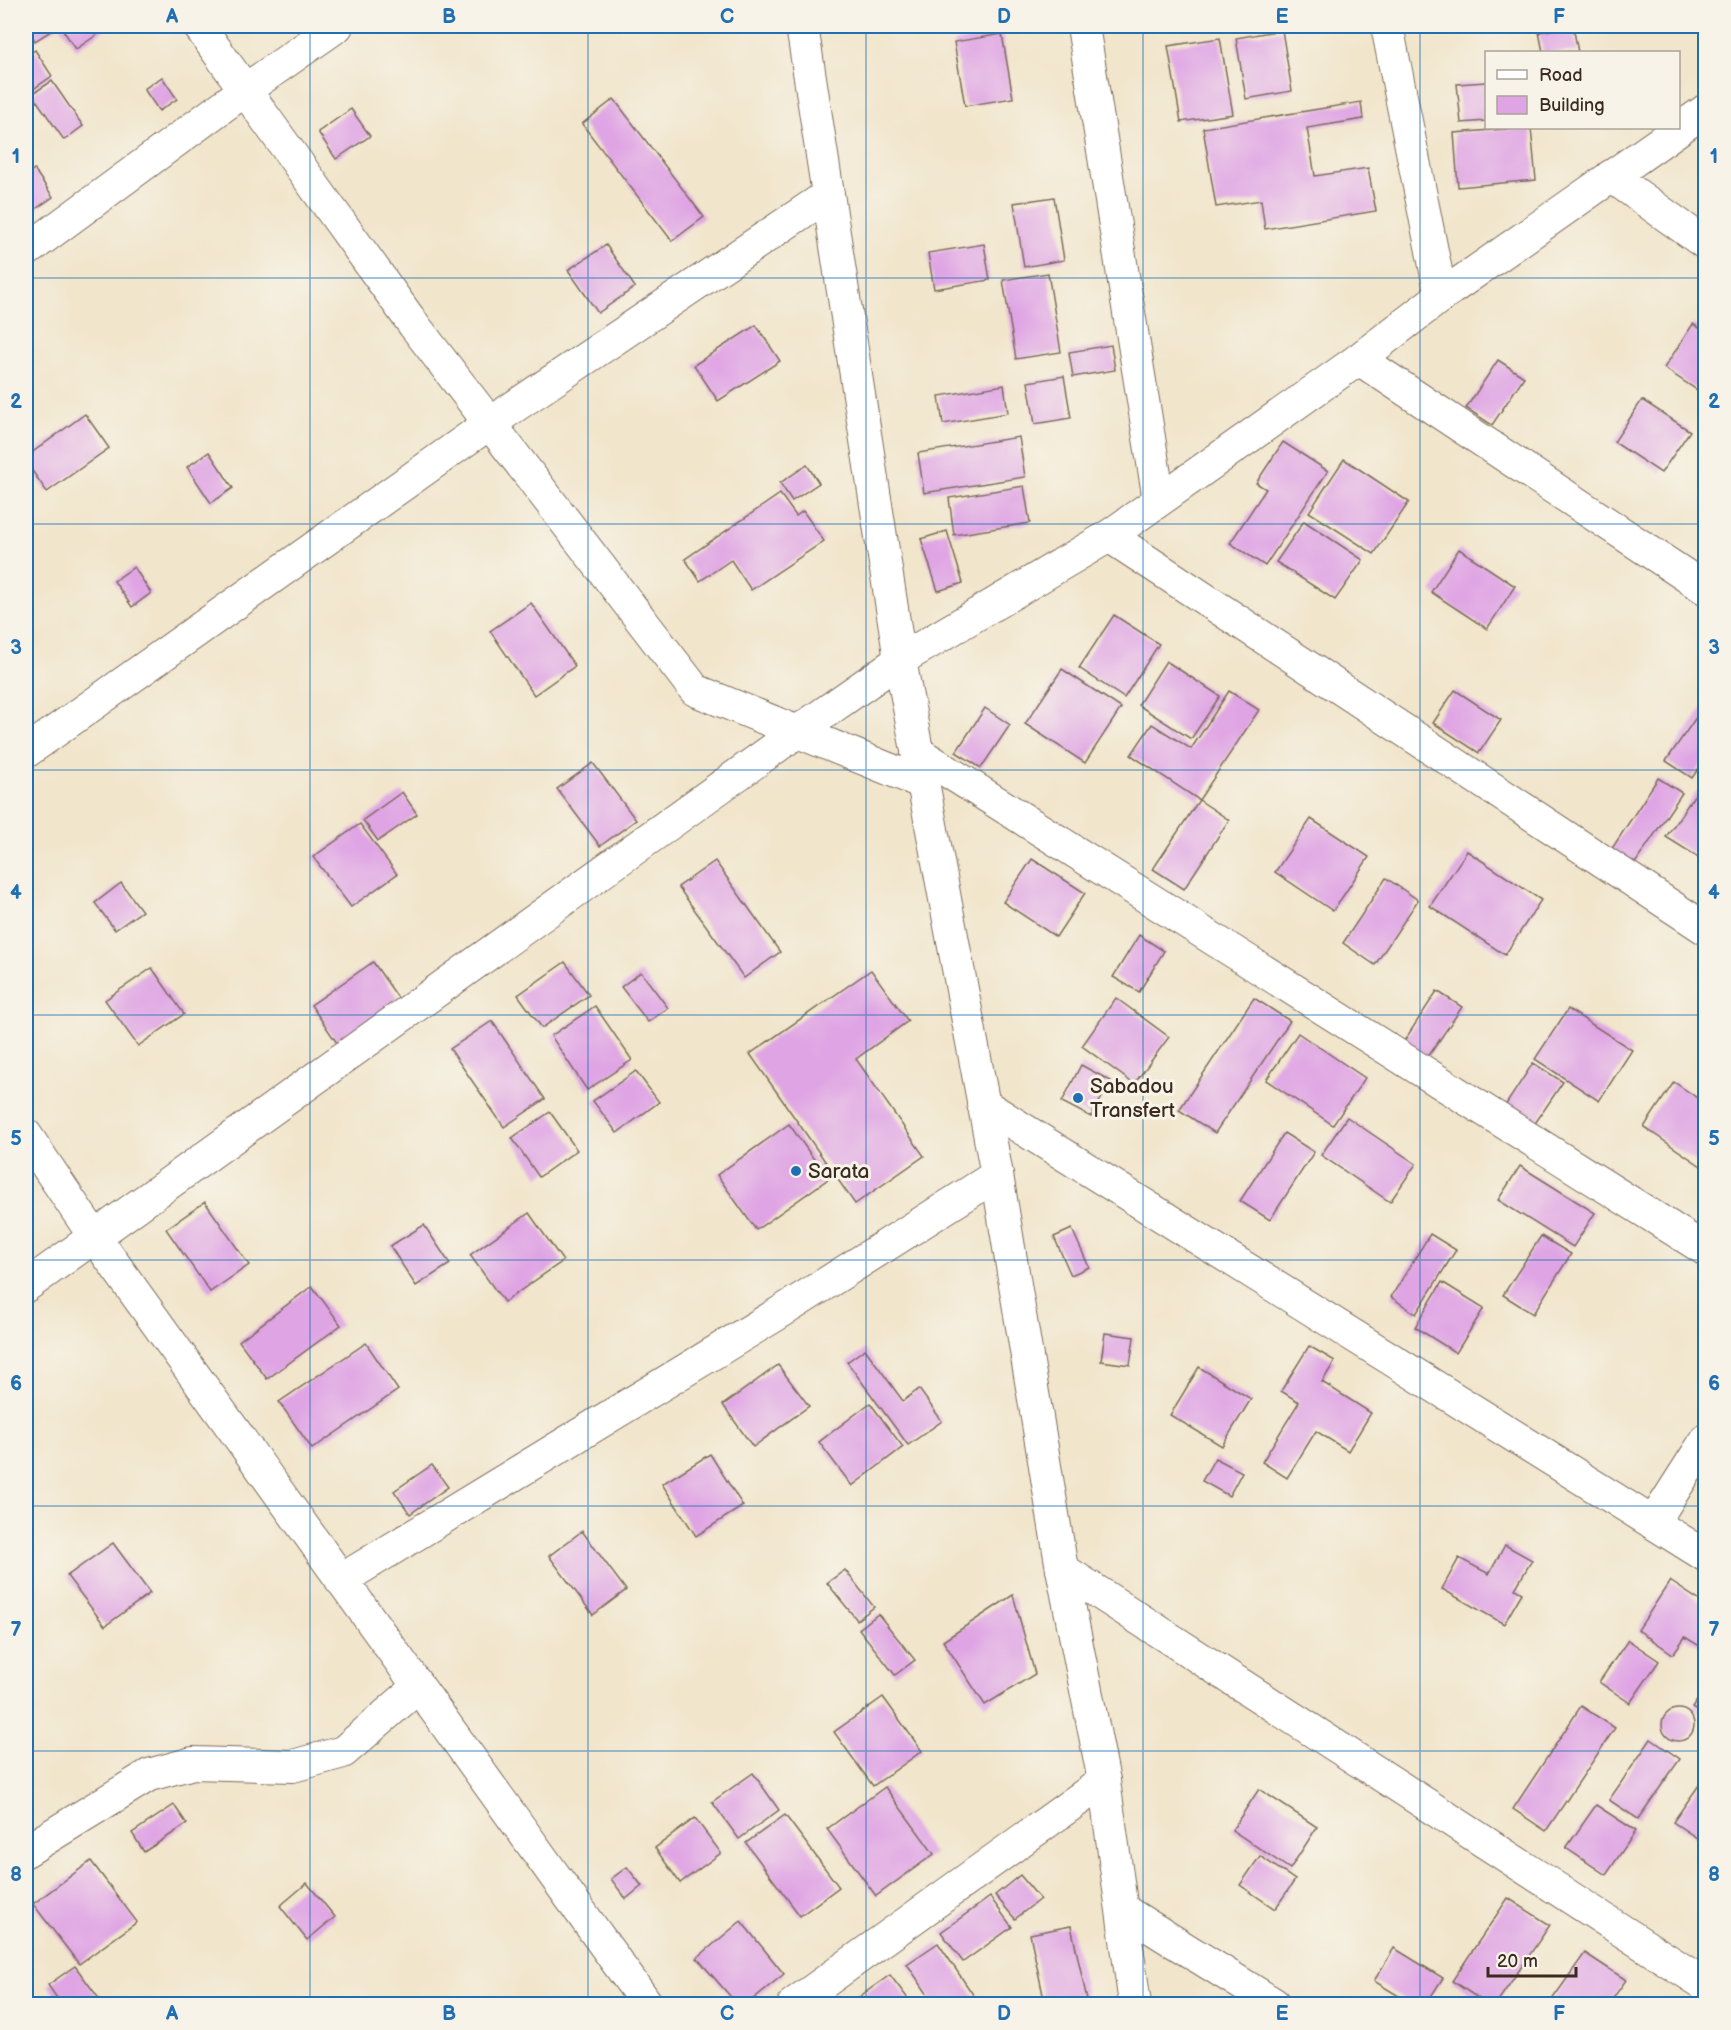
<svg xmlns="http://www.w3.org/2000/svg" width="1731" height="2030" viewBox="0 0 1731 2030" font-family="'Balsamiq Sans',sans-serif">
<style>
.building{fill:#dfa4e4}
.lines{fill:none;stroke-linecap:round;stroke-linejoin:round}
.minor-casing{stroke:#7b6b5b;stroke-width:34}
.minor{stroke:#fff;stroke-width:32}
.grid{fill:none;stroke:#1f6fb2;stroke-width:1.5;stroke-opacity:0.55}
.poi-dot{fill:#1f6fb2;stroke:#f7f3e8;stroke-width:2}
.labels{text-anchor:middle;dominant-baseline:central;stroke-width:6;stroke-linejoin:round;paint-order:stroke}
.poi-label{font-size:21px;fill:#3b2a1e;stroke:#f7f3e8;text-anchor:start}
.neatline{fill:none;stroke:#1f6fb2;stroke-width:2}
.grid-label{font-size:20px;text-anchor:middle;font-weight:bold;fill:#1f6fb2}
</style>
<rect width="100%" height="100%" fill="#f7f3e8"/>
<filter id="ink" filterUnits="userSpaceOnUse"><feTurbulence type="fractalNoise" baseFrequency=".0167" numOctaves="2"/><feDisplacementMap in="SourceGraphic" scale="12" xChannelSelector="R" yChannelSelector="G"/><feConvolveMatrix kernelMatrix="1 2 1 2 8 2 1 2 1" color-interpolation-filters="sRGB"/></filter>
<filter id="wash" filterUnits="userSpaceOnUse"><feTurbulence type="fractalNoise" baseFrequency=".008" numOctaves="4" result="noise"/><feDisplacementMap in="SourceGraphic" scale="24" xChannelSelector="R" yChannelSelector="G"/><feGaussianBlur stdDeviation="1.35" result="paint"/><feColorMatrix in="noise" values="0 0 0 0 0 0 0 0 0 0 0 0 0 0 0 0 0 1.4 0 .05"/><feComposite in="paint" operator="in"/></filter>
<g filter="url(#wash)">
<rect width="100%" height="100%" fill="#f1e5cb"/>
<g id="blocks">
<g class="building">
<path d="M26,26H59L35,41Z"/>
<path d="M60,26H110L76,49Z"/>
<path d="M1573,26L1578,52H1543L1539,32Z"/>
<path d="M1282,30L1292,91L1246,99L1236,38Z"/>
<path d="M1002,34L1013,98L965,106L954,42Z"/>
<path d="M1220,38L1233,114L1181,122L1168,46Z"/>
<path d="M35,50L52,76L26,94V56Z"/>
<path d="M162,77L177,99L159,111L144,89Z"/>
<path d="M52,81L83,126L64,140L32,94Z"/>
<path d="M1486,82V121L1461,123L1457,84Z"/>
<path d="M614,99L704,217L672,241L582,124Z"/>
<path d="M1361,102L1363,119L1307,128L1315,176L1368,168L1376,211L1265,229L1261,200L1216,207L1203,128Z"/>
<path d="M351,109L370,136L336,159L318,132Z"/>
<path d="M1517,128H1531L1536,180L1458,187L1454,133Z"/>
<path d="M34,169L53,197L34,210L26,197V175Z"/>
<path d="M1054,197L1064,260L1024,267L1014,203Z"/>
<path d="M984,244L990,280L934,289L928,253Z"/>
<path d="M606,245L635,287L598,313L568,270Z"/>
<path d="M1048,273L1061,352L1016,359L1003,280Z"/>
<path d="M1693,324L1706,332V396L1664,368Z"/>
<path d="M756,325L780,361L718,401L694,365Z"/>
<path d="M1111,345L1115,370L1073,377L1069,352Z"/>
<path d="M1498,360L1524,377L1492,425L1466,408Z"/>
<path d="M1064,376L1071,418L1035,424L1028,382Z"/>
<path d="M1004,385L1008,413L943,424L939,396Z"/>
<path d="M1642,400L1690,431L1661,473L1614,442Z"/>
<path d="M85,414L109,448L47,492L26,462V457Z"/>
<path d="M1019,437L1025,477L924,493L918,453Z"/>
<path d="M1283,442L1328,471L1265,566L1230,543L1266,489L1256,483Z"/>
<path d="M209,452L233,488L211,503L187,467Z"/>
<path d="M1344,459L1409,502L1374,554L1309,512Z"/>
<path d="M807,465L819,483L792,501L780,483Z"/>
<path d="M1024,486L1030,523L954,535L949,498Z"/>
<path d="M780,494L796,516L803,511L824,541L751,590L731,560L700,581L685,559Z"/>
<path d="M1304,521L1363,560L1335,600L1276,562Z"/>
<path d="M947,531L963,583L938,591L921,539Z"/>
<path d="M1459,549L1515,586L1487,629L1431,592Z"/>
<path d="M134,567L151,593L132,607L114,581Z"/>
<path d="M531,603L575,666L534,695L490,631Z"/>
<path d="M1114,615L1159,644L1124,698L1079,668Z"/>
<path d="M1166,661L1220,696L1191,739L1138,705Z"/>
<path d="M1062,669L1121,708L1085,763L1025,724Z"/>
<path d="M1455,690L1501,720L1479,753L1433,723Z"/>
<path d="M1229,691L1259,710L1199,800L1131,755L1152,724L1191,749Z"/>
<path d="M1706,703V758L1692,778L1666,761Z"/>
<path d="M985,708L1010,725L981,768L956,752Z"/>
<path d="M593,763L636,820L600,846L557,789Z"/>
<path d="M1658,778L1682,793L1634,865L1611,850Z"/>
<path d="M1706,778V862L1666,837Z"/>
<path d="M402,792L417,814L378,841L363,820Z"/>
<path d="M1199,800L1229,820L1184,889L1153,869Z"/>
<path d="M1311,819L1369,857L1333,911L1275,872Z"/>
<path d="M360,824L397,874L351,907L313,857Z"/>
<path d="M1467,851L1541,900L1505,955L1430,906Z"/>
<path d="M1032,859L1085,893L1056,937L1003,902Z"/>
<path d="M715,861L780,952L744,978L678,887Z"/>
<path d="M1386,878L1418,900L1375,965L1343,943Z"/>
<path d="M121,883L142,911L115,930L95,903Z"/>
<path d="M1139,935L1164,951L1139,992L1113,977Z"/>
<path d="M373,962L401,1002L339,1046L311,1005Z"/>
<path d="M565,962L589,995L542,1028L518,995Z"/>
<path d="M152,968L184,1014L138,1046L105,1000Z"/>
<path d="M871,970L908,1021L856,1059L924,1156L855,1204L750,1054Z"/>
<path d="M641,972L668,1008L648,1022L621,987Z"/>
<path d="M1437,991L1462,1007L1428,1057L1404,1041Z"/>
<path d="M1116,998L1169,1037L1134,1084L1082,1046Z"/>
<path d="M1254,998L1290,1021L1215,1133L1179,1110Z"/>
<path d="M595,1006L632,1060L587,1090L551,1036Z"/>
<path d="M1568,1009L1632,1050L1599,1101L1535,1059Z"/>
<path d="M492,1021L545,1099L504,1127L450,1049Z"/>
<path d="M1298,1033L1365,1078L1333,1125L1266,1080Z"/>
<path d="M1533,1063L1563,1082L1534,1125L1505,1106Z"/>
<path d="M1081,1065L1111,1081L1091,1117L1062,1102Z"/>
<path d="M636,1071L659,1102L617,1133L593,1101Z"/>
<path d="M1674,1082L1706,1104V1158L1701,1166L1644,1127Z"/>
<path d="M550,1112L577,1150L539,1177L512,1138Z"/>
<path d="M1347,1117L1416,1164L1390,1202L1321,1155Z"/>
<path d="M789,1124L828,1179L756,1230L717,1175Z"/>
<path d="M1284,1133L1314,1152L1270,1220L1240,1201Z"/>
<path d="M1520,1166L1595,1213L1573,1247L1498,1200Z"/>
<path d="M205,1202L249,1265L210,1292L166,1229Z"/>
<path d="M529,1213L563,1261L504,1302L470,1255Z"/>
<path d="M424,1225L450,1264L416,1286L390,1246Z"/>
<path d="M1072,1229L1089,1267L1071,1275L1054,1237Z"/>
<path d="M1430,1234L1456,1250L1416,1314L1391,1297Z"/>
<path d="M1541,1236L1571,1254L1533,1314L1503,1295Z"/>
<path d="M1442,1282L1484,1308L1456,1353L1415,1327Z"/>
<path d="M312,1286L341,1325L267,1379L239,1341Z"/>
<path d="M1105,1333L1134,1337L1130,1365L1101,1361Z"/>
<path d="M366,1343L398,1390L312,1449L279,1402Z"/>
<path d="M1309,1346L1335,1361L1322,1382L1371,1413L1348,1451L1316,1431L1287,1478L1262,1462L1299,1402L1281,1391Z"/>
<path d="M865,1349L903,1401L919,1389L942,1421L908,1445L847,1362Z"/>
<path d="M778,1365L809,1406L753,1447L723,1405Z"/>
<path d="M1199,1367L1251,1399L1222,1446L1170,1415Z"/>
<path d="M870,1403L903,1447L852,1486L819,1442Z"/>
<path d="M710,1454L743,1506L696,1536L662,1484Z"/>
<path d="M1215,1458L1242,1472L1229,1496L1202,1481Z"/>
<path d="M432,1465L448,1487L410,1514L394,1491Z"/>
<path d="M582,1531L626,1590L593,1615L549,1556Z"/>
<path d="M113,1543L150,1593L105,1626L67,1576Z"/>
<path d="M1505,1545L1532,1560L1515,1589L1522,1593L1504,1624L1442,1589L1459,1558L1489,1574Z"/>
<path d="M845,1570L874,1607L857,1620L827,1583Z"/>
<path d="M1670,1581L1706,1605V1650L1685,1637L1673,1654L1638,1630Z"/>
<path d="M1013,1595L1035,1674L985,1705L943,1641Z"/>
<path d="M878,1614L915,1660L895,1675L859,1629Z"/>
<path d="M1628,1640L1659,1661L1630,1703L1599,1682Z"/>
<path d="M1706,1687V1717L1692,1708Z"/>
<path d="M883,1697L922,1751L873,1786L834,1732Z"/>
<path d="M1581,1706L1615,1728L1546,1831L1513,1809Z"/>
<circle cx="1678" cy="1725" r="16"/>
<path d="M1651,1739L1680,1759L1638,1819L1609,1800Z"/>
<path d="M753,1773L779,1810L739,1839L712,1802Z"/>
<path d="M1704,1778L1706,1779V1844L1673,1822Z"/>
<path d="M885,1787L934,1854L876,1896L827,1829Z"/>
<path d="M1259,1789L1317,1827L1290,1869L1232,1830Z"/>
<path d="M174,1805L187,1824L144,1852L132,1833Z"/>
<path d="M1596,1805L1636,1831L1606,1875L1566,1848Z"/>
<path d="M785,1815L839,1887L800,1916L746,1843Z"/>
<path d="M695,1818L721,1853L680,1883L655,1848Z"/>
<path d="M1260,1856L1295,1880L1275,1909L1240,1885Z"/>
<path d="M91,1861L137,1922L79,1964L33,1904Z"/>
<path d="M627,1867L642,1886L626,1899L611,1879Z"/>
<path d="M1020,1875L1040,1899L1015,1919L995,1895Z"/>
<path d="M307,1883L335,1917L307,1940L280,1906Z"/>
<path d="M990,1897L1012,1927L963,1962L941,1932Z"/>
<path d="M1508,1898L1550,1925L1496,2004H1487L1452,1981Z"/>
<path d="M741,1921L784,1974L747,2004H737L697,1958Z"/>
<path d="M1071,1926L1088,2004H1045L1030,1934Z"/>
<path d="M938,1943L974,1996L961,2004H934L907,1964Z"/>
<path d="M1394,1948L1443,1978L1426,2004H1412L1374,1981Z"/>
<path d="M1585,1953L1626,1980L1609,2004H1549Z"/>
<path d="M75,1966L103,2004H61L48,1985Z"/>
<path d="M890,1975L912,2004H849Z"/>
<path d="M980,1998L984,2004H969Z"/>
</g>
</g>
</g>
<g filter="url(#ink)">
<use href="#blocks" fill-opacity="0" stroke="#7b6b5b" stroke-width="1.5"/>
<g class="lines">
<defs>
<g id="minor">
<path d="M199,26L414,325L695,690L923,783"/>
<path d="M802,26L900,660L997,1175L1062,1569L1104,1781L1135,2004"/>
<path d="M1083,26L1159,500"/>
<path d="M1387,26L1441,296"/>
<path d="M1611,176L1706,244"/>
<path d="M26,251L245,90L337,26"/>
<path d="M1359,359L1706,589"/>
<path d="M1109,536L1706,929"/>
<path d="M26,752L490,423L828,195"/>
<path d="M917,752L1706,1250"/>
<path d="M983,1104L1706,1556"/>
<path d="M26,1135L94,1236L647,2004"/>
<path d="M26,1286L797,732L900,660L1109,536L1359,359L1441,296L1706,110"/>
<path d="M1653,1523L1706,1440"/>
<path d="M1062,1569L1706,1985"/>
<path d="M341,1580L784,1310L997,1175"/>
<path d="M26,1851L149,1775L193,1763L293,1766L343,1752L418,1687"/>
<path d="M1123,1910L1274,2004"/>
<path d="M794,2004L1104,1781"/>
</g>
</defs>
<use href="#minor" class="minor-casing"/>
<use href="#minor" class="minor"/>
</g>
</g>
<path class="grid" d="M310,26V2004M588,26V2004M866,26V2004M1143,26V2004M1420,26V2004M26,278H1706M26,524H1706M26,770H1706M26,1015H1706M26,1260H1706M26,1506H1706M26,1751H1706"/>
<g class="poi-dot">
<circle cx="1078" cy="1098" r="6"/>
<circle cx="796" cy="1171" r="6"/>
</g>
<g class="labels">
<g class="poi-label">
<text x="1090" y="1086">Sabadou<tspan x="1090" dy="24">Transfert</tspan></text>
<text x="808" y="1171">Sarata</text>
</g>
</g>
<rect width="1731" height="2030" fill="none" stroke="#f7f3e8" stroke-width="66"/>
<rect x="1485" y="51" width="195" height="78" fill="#f7f3e8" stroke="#aca397" stroke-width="1.5"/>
<rect x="1497" y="70" width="30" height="9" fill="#ffffff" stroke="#aca397" stroke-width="1.5"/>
<text x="1539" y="81" font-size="18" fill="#3b2a1e">Road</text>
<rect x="1497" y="96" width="30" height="18" fill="#dfa4e4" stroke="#aca397" stroke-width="1.5"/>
<text x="1539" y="111" font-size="18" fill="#3b2a1e">Building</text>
<path d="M1488 1967v9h88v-9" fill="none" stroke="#3b2a1e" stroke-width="3"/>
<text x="1497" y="1967" font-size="18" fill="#3b2a1e" stroke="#f7f3e8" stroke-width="4.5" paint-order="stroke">20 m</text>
<rect x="33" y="33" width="1665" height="1964" class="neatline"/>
<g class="grid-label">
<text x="172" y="23">A</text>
<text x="449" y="23">B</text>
<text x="727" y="23">C</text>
<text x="1004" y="23">D</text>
<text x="1282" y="23">E</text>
<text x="1559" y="23">F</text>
<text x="16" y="163">1</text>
<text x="1714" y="163">1</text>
<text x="16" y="408">2</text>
<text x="1714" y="408">2</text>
<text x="16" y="654">3</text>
<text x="1714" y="654">3</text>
<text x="16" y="899">4</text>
<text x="1714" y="899">4</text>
<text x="16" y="1145">5</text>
<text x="1714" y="1145">5</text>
<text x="16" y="1390">6</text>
<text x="1714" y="1390">6</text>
<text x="16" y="1636">7</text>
<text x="1714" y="1636">7</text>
<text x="16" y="1881">8</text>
<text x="1714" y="1881">8</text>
<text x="172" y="2020">A</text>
<text x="449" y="2020">B</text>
<text x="727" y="2020">C</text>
<text x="1004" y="2020">D</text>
<text x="1282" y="2020">E</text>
<text x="1559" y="2020">F</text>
</g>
</svg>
